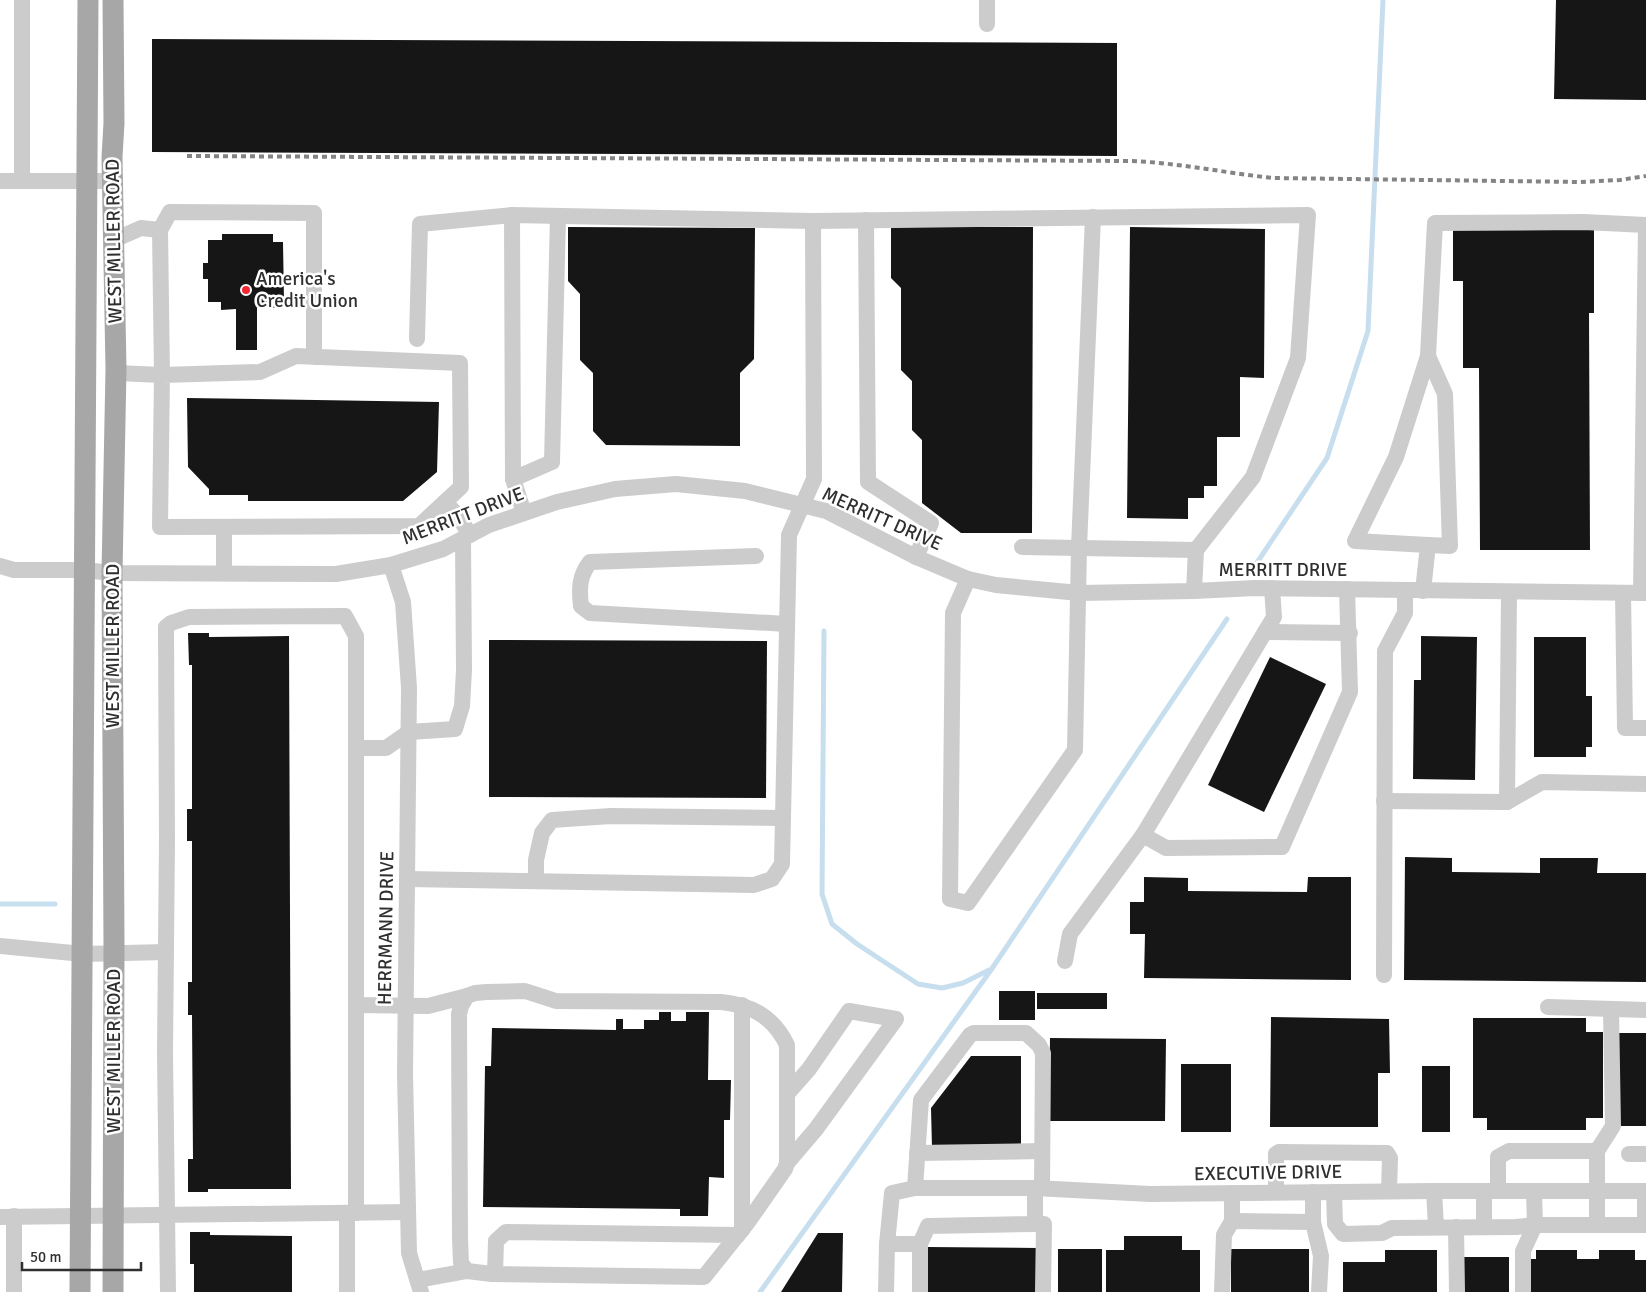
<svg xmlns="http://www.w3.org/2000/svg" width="1646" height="1292" viewBox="0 0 1646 1292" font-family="Signika,sans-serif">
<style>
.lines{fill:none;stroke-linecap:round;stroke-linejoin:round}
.stream{stroke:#c7deee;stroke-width:5}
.building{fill:#161616}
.minor{stroke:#ccc;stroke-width:16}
.major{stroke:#a7a7a7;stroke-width:21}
.rail{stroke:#848484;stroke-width:4;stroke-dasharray:5 4;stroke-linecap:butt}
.poi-dot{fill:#ef2833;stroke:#fff;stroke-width:2}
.labels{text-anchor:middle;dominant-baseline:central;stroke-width:5;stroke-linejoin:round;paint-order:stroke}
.street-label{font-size:19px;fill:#2f2f2f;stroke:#fff}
.poi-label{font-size:19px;fill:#2f2f2f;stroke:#fff;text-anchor:start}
</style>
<rect width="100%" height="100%" fill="#fff"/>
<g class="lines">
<g class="stream">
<path d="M1252,570L1327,458L1368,331L1383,0"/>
<path d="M824,631L822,894L832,924L857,944L918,984L942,988L963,983L989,970"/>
<path d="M0,904H55"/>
<path d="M760,1292L991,970L1227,619"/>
</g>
</g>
<g class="building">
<path d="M1556,0H1646V100L1554,99Z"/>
<path d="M152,39L1117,43V156L152,152Z"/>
<path d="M568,227L755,228L754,359L740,373V446L606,445L593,431V373L580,360V294L568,281Z"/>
<path d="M891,227H1033L1032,533H961L922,503V440L912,430V381L901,370V288L891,278Z"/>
<path d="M1130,227L1265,229L1264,378L1240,377V437H1217V486H1204V498H1188V519L1127,518Z"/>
<path d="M1453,230H1594V313H1589L1590,550H1480L1479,368H1463V281H1453Z"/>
<path d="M222,234H273V242H283L284,302L278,303V308H257V350H236V309L221,310V302H208V279H203V263H208V240H222Z"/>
<path d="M187,398L439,402L437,472L403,501H248V495H209V489L188,467Z"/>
<path d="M188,633H209V637L289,636L291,1189H208V1192H188V1159H193L192,1015H188V982H192V841H187V809H192V665H189Z"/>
<path d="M1421,636L1477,637L1475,780L1413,779L1414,680H1421Z"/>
<path d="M1534,637H1586V696H1592V747H1586V757H1534Z"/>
<path d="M489,640L767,641L766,798L489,797Z"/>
<path d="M1270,657L1326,684L1264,812L1208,785Z"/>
<path d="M1405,857L1452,858V872L1540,873V858H1598L1597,873H1646V982L1404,980Z"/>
<path d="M1144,877L1188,878V891L1307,892L1308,877H1351V980L1144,978L1145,934H1130V902H1144Z"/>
<rect x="999" y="991" width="36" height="29"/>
<rect x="1037" y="993" width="70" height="16"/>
<path d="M659,1012H671V1021H686V1012H709L708,1080H731L730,1120H724V1178L709,1177L708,1216H680V1209L483,1207L485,1066H491L492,1028L616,1030V1019H623V1029H644V1020H659Z"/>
<path d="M1271,1017L1389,1019L1390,1073H1378V1127H1270Z"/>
<path d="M1473,1018H1586V1032H1603V1118H1586V1130H1487V1118H1473Z"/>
<path d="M1618,1033H1646V1126H1617Z"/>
<path d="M1050,1038L1166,1039L1165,1121H1049Z"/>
<path d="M971,1056H1021V1147L932,1148L931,1108Z"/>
<rect x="1181" y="1064" width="50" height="68"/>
<rect x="1422" y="1066" width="28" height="66"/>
<path d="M190,1232H210V1235L292,1236V1292H194V1264H190Z"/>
<path d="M818,1233H843L842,1292H781Z"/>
<path d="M1124,1236H1182V1250H1200V1292H1106V1250H1124Z"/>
<path d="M927,1247L1038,1248L1037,1292H927Z"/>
<rect x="1058" y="1249" width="44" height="43"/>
<rect x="1231" y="1249" width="78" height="43"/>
<path d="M1385,1250H1437V1292H1343V1262H1385Z"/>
<path d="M1536,1250H1577V1259H1599V1250H1635V1260H1646V1292H1525V1259H1536Z"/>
<rect x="1458" y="1257" width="51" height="35"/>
</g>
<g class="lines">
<g class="minor">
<path d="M22,0V181"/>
<path d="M987,0V24"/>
<path d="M0,181H113"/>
<path d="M512,215L513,479L524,513"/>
<path d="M866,220L868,482L931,523L916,557"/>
<path d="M114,240L141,228L160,230"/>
<path d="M417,339L420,224L512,215L813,221L1308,215L1298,358L1253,477L1196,550L1022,547"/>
<path d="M1428,356L1445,394L1450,546L1428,545"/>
<path d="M116,373L162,375L260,372L296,356L460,363L461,487L419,526L160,527L162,375L160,230L170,212L314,213V357"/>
<path d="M513,479L552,462L558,216"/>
<path d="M445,502L459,517L470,535"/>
<path d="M224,527V573"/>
<path d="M756,556L590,562C579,576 579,589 581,606L590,613L787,624"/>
<path d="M391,565L403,602L409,688L405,1074L409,1253L421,1292"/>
<path d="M0,566L14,570H84L112,573L336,574L391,565L443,549L489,525L557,502L615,489L676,484L745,491L826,511L916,557L968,579L996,585L1079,593L1194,591L1255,588L1646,593"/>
<path d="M968,579L953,613L950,899L968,903L1075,750L1079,547L1093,217"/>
<path d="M1194,591L1196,550"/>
<path d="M1423,591L1428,545L1355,541L1396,457L1428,356L1435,223L1584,222L1646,225"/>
<path d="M1623,593L1625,728H1646"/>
<path d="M1641,593L1646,225"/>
<path d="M1265,632L1350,633"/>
<path d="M356,748H386L409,732L455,729L462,706L464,670L463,539"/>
<path d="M1384,801L1507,802L1542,782L1646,784"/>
<path d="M1507,802L1509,592"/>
<path d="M1143,835L1166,848L1282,847L1350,692L1347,589"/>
<path d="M407,879L754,885L772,879L782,864L789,535L814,479L813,221"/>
<path d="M536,881V860L542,833L552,820L611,816L783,818"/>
<path d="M0,946L83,954L166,952"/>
<path d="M1065,961L1070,934L1143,835L1274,617L1272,588"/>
<path d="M1384,975L1385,651L1405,613V591"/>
<path d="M356,1005L428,1006L467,996"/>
<path d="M1548,1007L1646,1010"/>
<path d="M787,1094L809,1069L849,1011L896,1019L816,1129L787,1163"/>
<path d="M1597,1151L1613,1126L1611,1009"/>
<path d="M917,1153L1042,1151"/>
<path d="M1629,1154H1646"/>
<path d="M915,1188L921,1100L970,1035L974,1033H1026L1039,1045L1043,1053L1042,1188"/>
<path d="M1434,1191L1436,1227"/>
<path d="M1498,1191V1157L1509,1151H1597V1225"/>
<path d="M1534,1191L1535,1225H1645V1191"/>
<path d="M1276,1192V1154L1279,1152L1387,1153L1390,1158L1389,1191"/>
<path d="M1313,1192V1222L1321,1256L1319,1292"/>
<path d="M1334,1192L1335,1224L1343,1234L1382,1233L1392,1228L1516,1227L1535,1225"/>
<path d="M14,1216V1292"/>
<path d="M0,1217L408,1212"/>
<path d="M1232,1221L1313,1222"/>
<path d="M1035,1224H1044L1043,1292"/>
<path d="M1456,1227L1457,1292"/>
<path d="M1484,1227V1191"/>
<path d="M742,1230V1005"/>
<path d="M887,1244H920"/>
<path d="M495,1274L496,1241L506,1232L738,1235"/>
<path d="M418,1280L467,1271L492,1274L704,1277L748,1222L785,1169L787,1163V1045C773,1016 751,1005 721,1002L556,1001L525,991L487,992L475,993L467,996L461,1006L459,1014L460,1238L461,1263L467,1271"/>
<path d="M168,1292L165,1052L167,840L166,627L171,623L189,617L345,616L356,636V1213"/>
<path d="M347,1292V1213"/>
<path d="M886,1292L887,1244L892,1193L915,1188H1035L1150,1194L1434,1191H1646"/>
<path d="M920,1292V1244L928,1226L1035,1224V1188"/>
<path d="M1222,1292L1224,1235L1232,1221V1193"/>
<path d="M1523,1292V1251L1535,1225"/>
</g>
<g class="major">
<path d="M113,0L114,123L112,157L116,369L112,573L114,943L113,1292"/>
<path d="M80,1292L88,0"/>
</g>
<path class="rail" d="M187,156L1132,161C1179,163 1226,173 1273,178L1580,182L1620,180L1646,176"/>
</g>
<circle class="poi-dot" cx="246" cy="290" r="5"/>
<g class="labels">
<g class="street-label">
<text transform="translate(114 241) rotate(-91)">WEST MILLER ROAD</text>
<text transform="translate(463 516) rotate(-21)">MERRITT DRIVE</text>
<text transform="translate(882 519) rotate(24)">MERRITT DRIVE</text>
<text x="1283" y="570">MERRITT DRIVE</text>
<text transform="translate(113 646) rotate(-90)">WEST MILLER ROAD</text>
<text transform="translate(386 928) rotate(-89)">HERRMANN DRIVE</text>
<text transform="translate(114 1051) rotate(-90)">WEST MILLER ROAD</text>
<text transform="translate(1268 1173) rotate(-1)">EXECUTIVE DRIVE</text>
</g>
<g class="poi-label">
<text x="256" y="279">America's<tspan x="256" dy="22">Credit Union</tspan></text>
</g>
</g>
<path d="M22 1262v8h119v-8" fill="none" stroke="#2f2f2f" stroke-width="2.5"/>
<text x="30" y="1262" font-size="15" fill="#2f2f2f" stroke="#ffffff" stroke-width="4" paint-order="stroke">50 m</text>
</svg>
